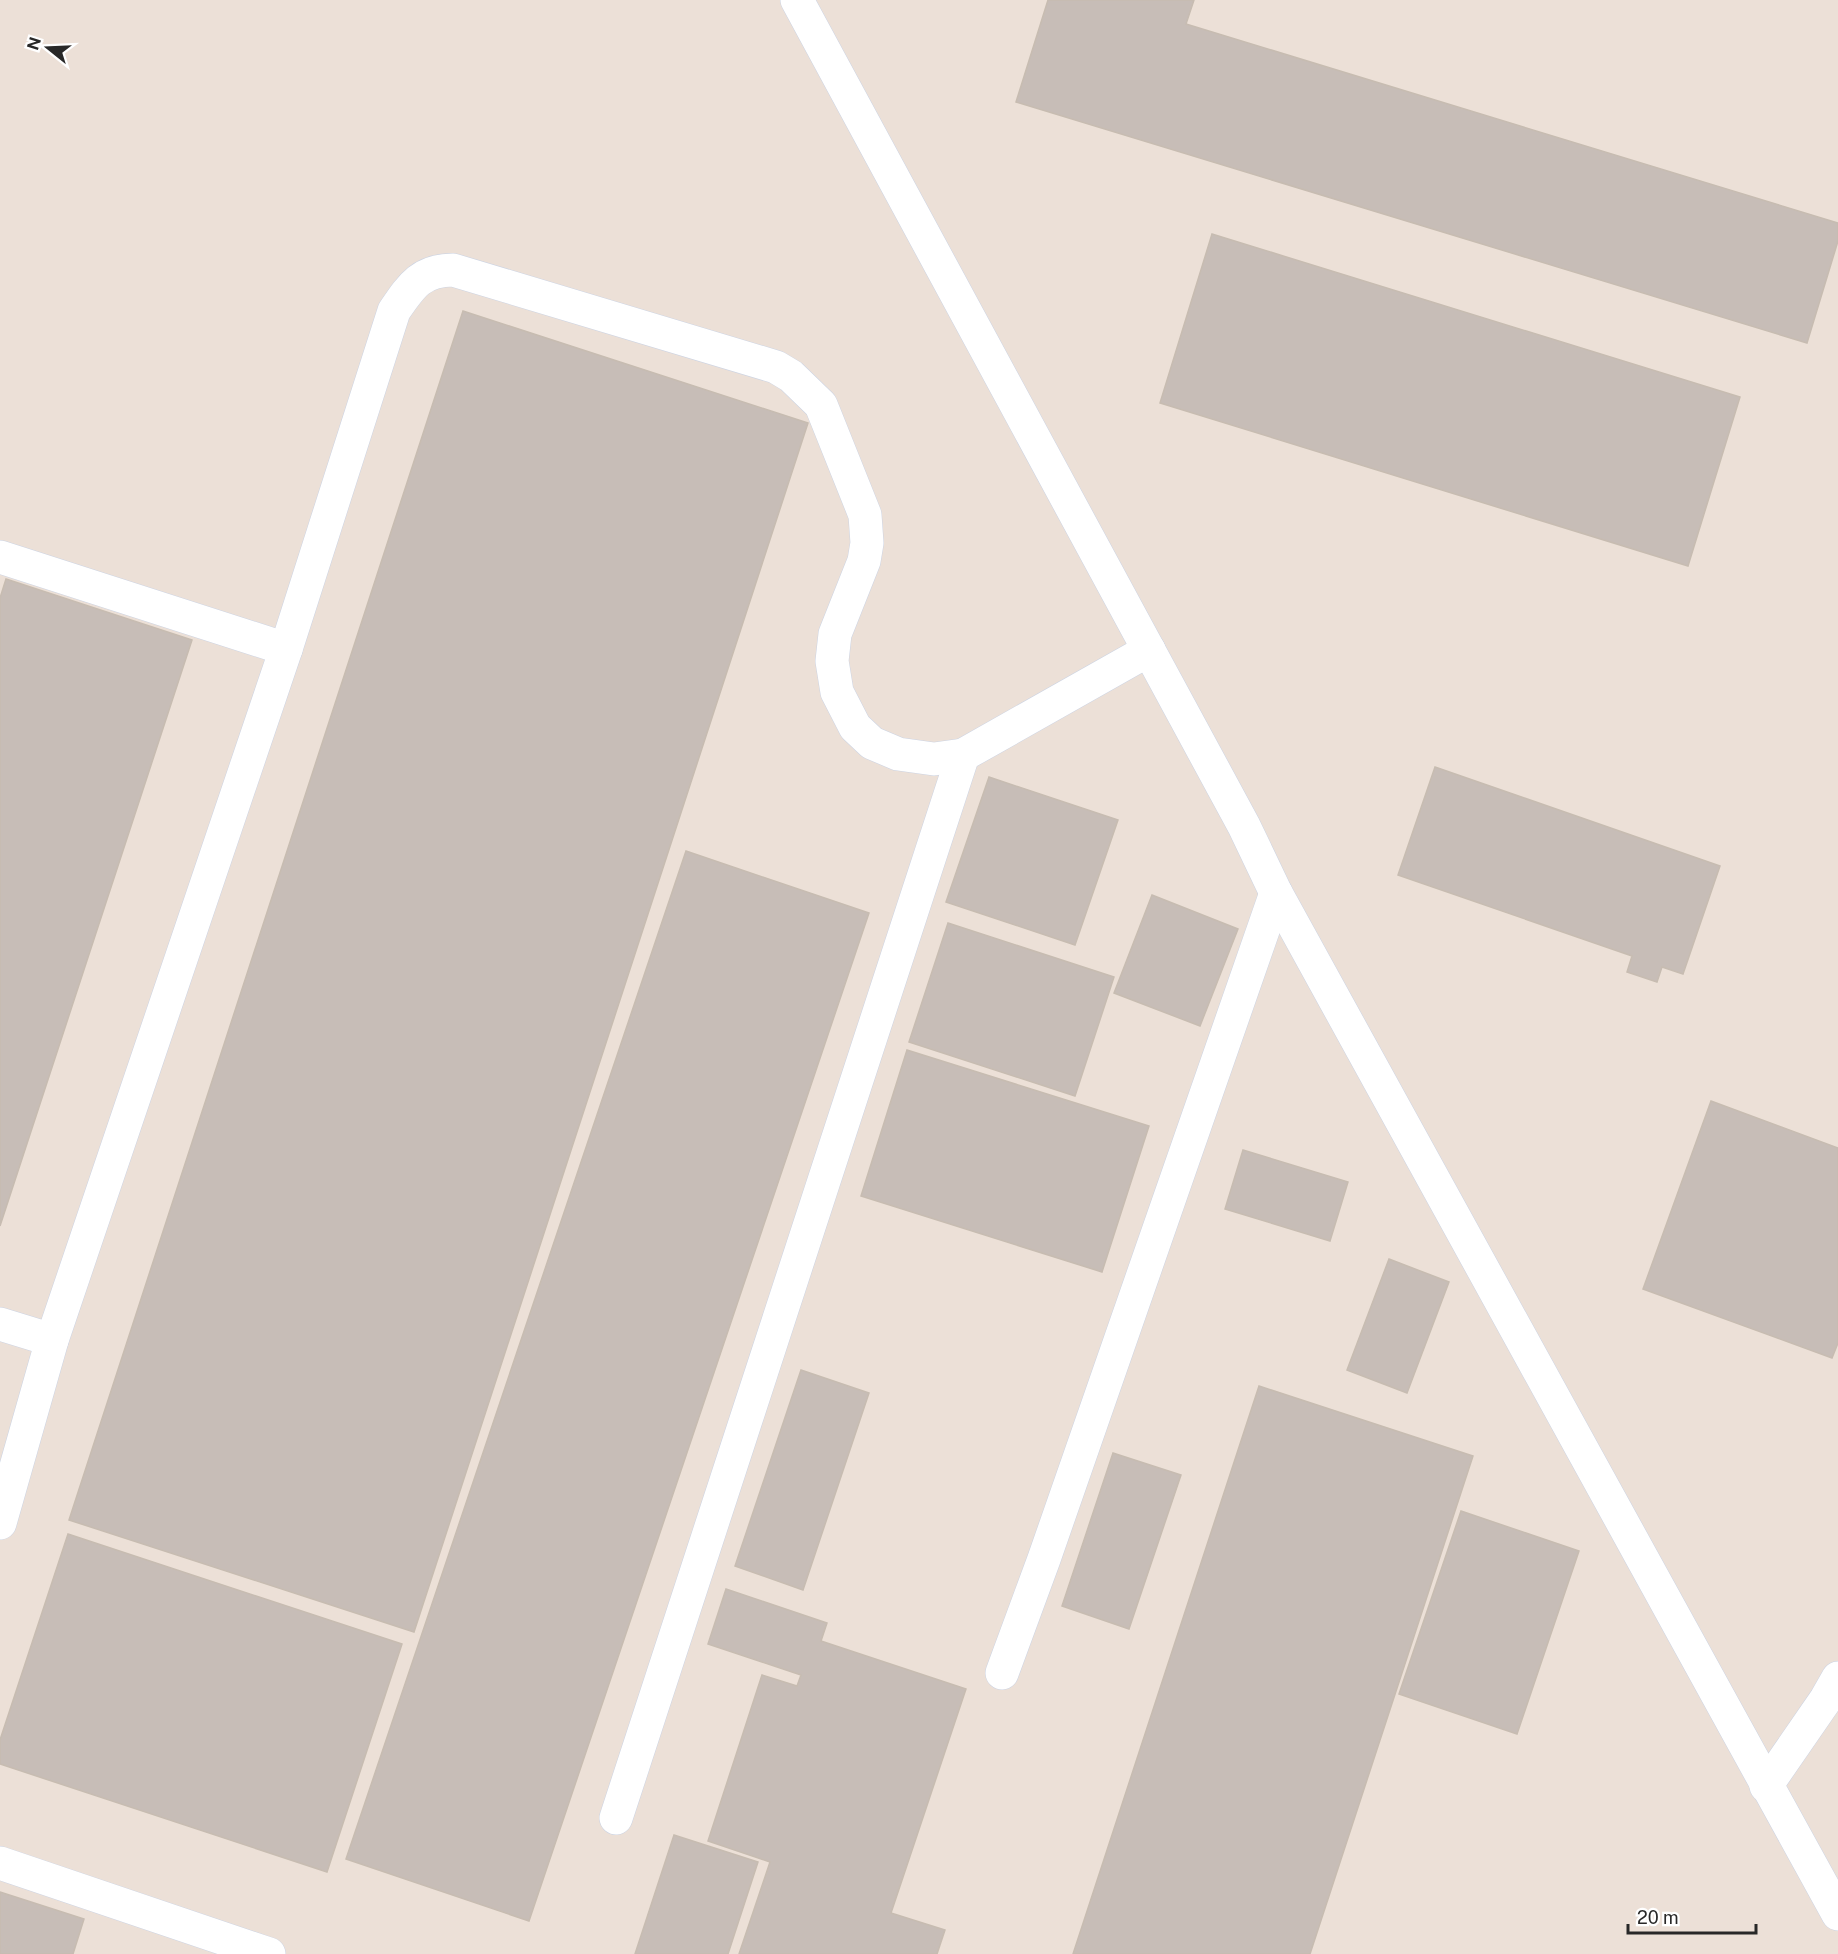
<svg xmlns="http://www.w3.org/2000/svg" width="1838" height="1954" viewBox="0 0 1838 1954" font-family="'Public Sans',sans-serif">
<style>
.building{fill:#c7bdb7;stroke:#c7bcb1;stroke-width:1.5}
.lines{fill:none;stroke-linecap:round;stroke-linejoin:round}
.minor-casing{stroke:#cdd4e3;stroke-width:34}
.minor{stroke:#fff;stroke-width:33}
</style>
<rect width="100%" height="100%" fill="#ece0d7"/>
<g class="building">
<path d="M1048,0H1194L1186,24L1838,223V241L1807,343L1016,102Z"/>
<path d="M1212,234L1740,397L1688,566L1160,403Z"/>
<path d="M463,311L808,423L414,1632L69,1520Z"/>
<path d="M6,579L192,640L0,1226V598Z"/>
<path d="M1435,767L1720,866L1683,974L1662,967L1657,982L1627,972L1632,956L1398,875Z"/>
<path d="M989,777L1118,820L1075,945L946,902Z"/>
<path d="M686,851L869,913L529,1921L346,1859Z"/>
<path d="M1152,895L1238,929L1200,1026L1114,993Z"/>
<path d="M948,923L1114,977L1075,1096L909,1042Z"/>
<path d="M907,1050L1149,1126L1102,1272L861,1196Z"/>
<path d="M1711,1101L1838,1148V1343L1832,1358L1643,1289Z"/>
<path d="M1243,1150L1348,1182L1330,1241L1225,1209Z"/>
<path d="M1389,1259L1449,1282L1407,1393L1347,1370Z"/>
<path d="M801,1370L869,1393L803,1590L735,1566Z"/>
<path d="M1259,1386L1473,1456L1310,1954H1073Z"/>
<path d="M1113,1453L1181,1475L1129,1629L1062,1606Z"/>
<path d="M1461,1511L1579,1551L1517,1734L1399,1694Z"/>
<path d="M68,1534L402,1644L327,1872L0,1764V1740Z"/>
<path d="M726,1589L827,1623L821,1641L966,1689L891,1913L945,1930L937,1954H739L770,1862L708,1841L762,1675L797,1686L801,1675L708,1644Z"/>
<path d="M674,1835L758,1862L728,1954H635Z"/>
<path d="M0,1892L84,1919L73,1954H0Z"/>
</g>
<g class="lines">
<defs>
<g id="minor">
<path d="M797,0L1244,826L1276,893L1838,1914"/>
<path d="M0,557L286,649"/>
<path d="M0,1324L52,1340"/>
<path d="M0,1523L52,1340L286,649L394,311C411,286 421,270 453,270L776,367L791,376L821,405L865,515L867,543L864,561L835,634L832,661L837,692L855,727L872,743L898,754L934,759L963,755L1149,650"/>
<path d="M1002,1673L1044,1559L1276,893"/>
<path d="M1766,1786L1826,1699L1838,1678"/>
<path d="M616,1818L963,755"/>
<path d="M0,1863L269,1954"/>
</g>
</defs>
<use href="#minor" class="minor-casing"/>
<use href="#minor" class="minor"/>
</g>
<g transform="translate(48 48) rotate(288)" stroke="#ffffff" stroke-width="4.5" paint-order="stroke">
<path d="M0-4.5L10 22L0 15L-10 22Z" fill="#282828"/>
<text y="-9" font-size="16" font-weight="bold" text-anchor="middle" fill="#282828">N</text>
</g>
<path d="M1628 1924v9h128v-9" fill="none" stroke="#282828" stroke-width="3"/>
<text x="1637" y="1924" font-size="18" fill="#282828" stroke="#ffffff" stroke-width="4.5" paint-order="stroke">20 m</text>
</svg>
